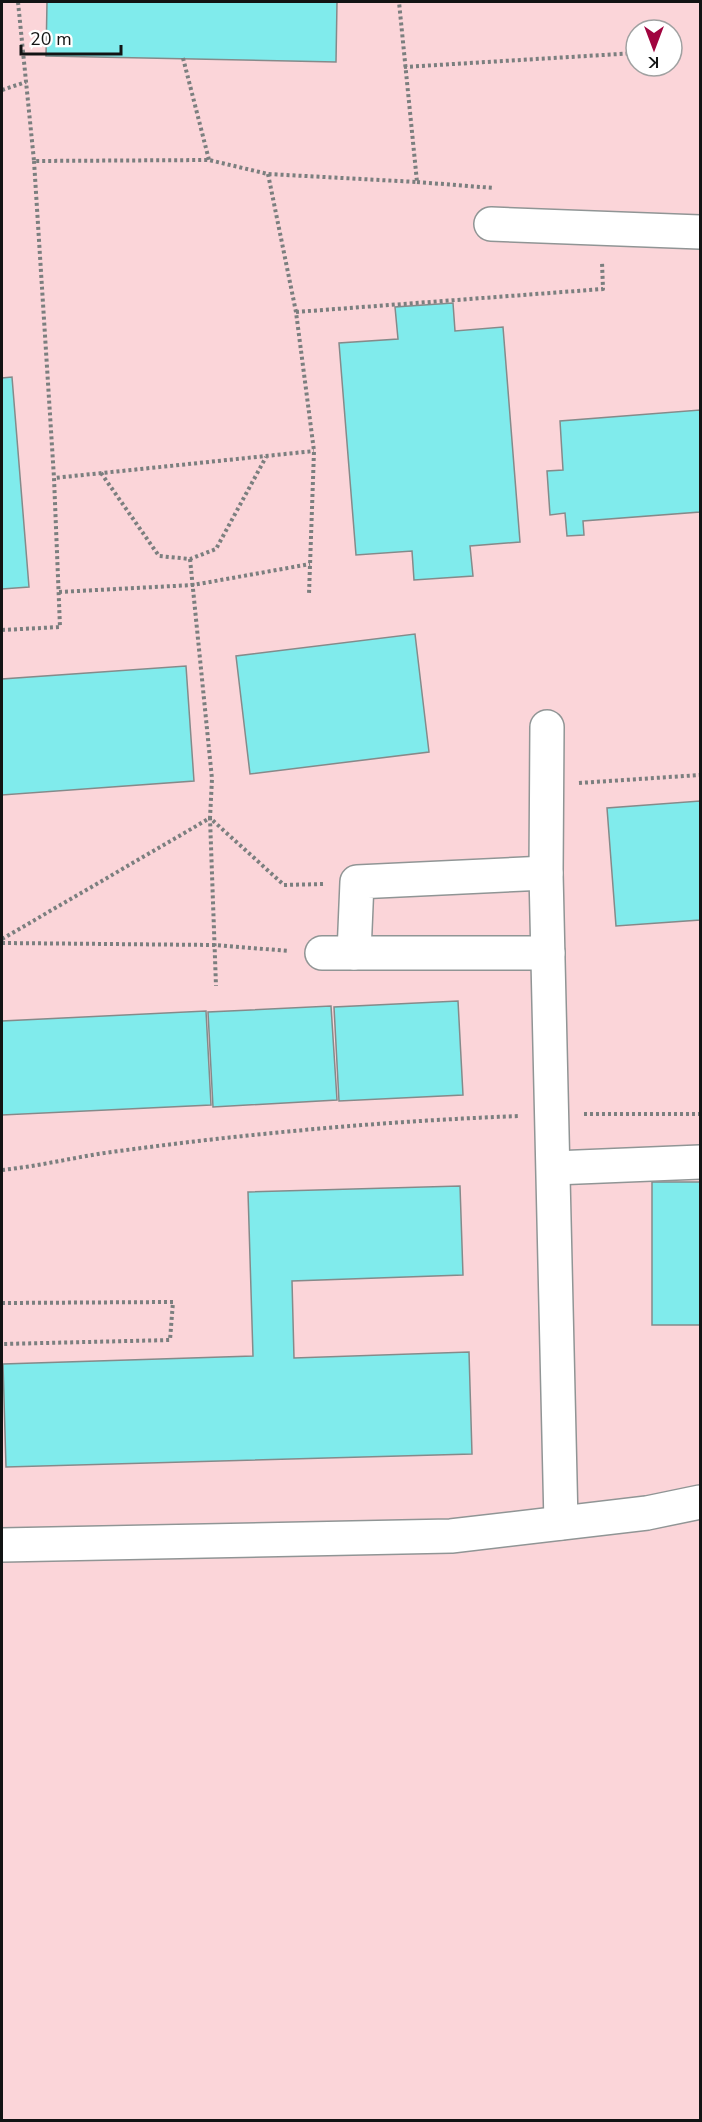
<svg xmlns="http://www.w3.org/2000/svg" width="702" height="2122" viewBox="0 0 702 2122" font-family="'Nunito Sans',sans-serif">
<style>
.green{fill:#fbd5d9;fill-rule:evenodd}
.building{fill:#80ebec;stroke:#858a8a;stroke-width:1.5}
.lines{fill:none;stroke-linecap:round;stroke-linejoin:round}
.minor-casing{stroke:#909595;stroke-width:36}
.path{stroke:#7b7f7f;stroke-width:4;stroke-dasharray:3 3;stroke-linecap:butt}
.minor{stroke:#fff;stroke-width:33}
</style>
<rect width="100%" height="100%" fill="#eff4f4"/>
<path class="green" d="M2,2H700V2120H2ZM636,30H672V66H636Z"/>
<g class="building">
<path d="M47,2H337L336,62L46,56Z"/>
<path d="M453,303L455,331L503,327L520,542L470,546L473,576L414,580L412,551L356,555L339,343L398,339L395,307Z"/>
<path d="M12,377L29,587L2,589V378Z"/>
<path d="M700,410V512L583,521L584,535L567,536L565,513L550,515L547,471L563,470L560,421Z"/>
<path d="M415,634L429,752L250,774L236,656Z"/>
<path d="M186,666L194,781L2,795V679Z"/>
<path d="M700,801V920L616,926L607,808Z"/>
<path d="M458,1001L463,1095L339,1101L334,1007Z"/>
<path d="M331,1006L337,1100L213,1107L208,1012Z"/>
<path d="M206,1011L211,1105L2,1115V1021Z"/>
<rect x="652" y="1182" width="48" height="143"/>
<path d="M460,1186L463,1275L292,1281L294,1358L469,1352L472,1454L6,1467L3,1364L253,1356L248,1192Z"/>
</g>
<g class="lines">
<defs>
<g id="minor">
<path d="M491,224L700,232"/>
<path d="M547,727L546,873L561,1523"/>
<path d="M322,953H548"/>
<path d="M354,953L357,882L546,873"/>
<path d="M554,1168L700,1162"/>
<path d="M2,1545L451,1536L647,1513L700,1502"/>
</g>
</defs>
<use href="#minor" class="minor-casing"/>
<g class="path">
<path d="M18,2L34,161L209,160L268,174L417,182L399,2"/>
<path d="M183,58L209,160"/>
<path d="M404,67L636,53"/>
<path d="M2,90L26,82"/>
<path d="M34,161L54,478"/>
<path d="M268,174L296,312L314,451L309,594"/>
<path d="M417,182L494,188"/>
<path d="M296,312L603,289L602,262"/>
<path d="M101,473L159,556L190,559L216,549L266,457"/>
<path d="M190,559L212,779L210,818L284,885L323,884"/>
<path d="M59,592L193,585L310,564"/>
<path d="M2,630L60,627L54,478L314,451"/>
<path d="M579,783L700,775"/>
<path d="M2,939L210,818L216,986"/>
<path d="M2,943L215,945L289,951"/>
<path d="M584,1114H700"/>
<path d="M2,1170C41,1166 79,1156 119,1151C252,1133 386,1121 520,1116"/>
<path d="M2,1303L173,1302L170,1340L2,1344"/>
</g>
<use href="#minor" class="minor"/>
</g>
<rect width="702" height="2122" fill="none" stroke="#121414" stroke-width="6"/>
<g transform="translate(654 48) rotate(180)"><circle r="28" fill="#ffffff" stroke="#a0a1a1" stroke-width="1.5"/>
<path d="M0-4.5L10 22L0 15L-10 22Z" fill="#a1043f"/>
<text y="-9" font-size="16" font-weight="bold" text-anchor="middle" fill="#121414">K</text>
</g>
<path d="M21 45v9h100v-9" fill="none" stroke="#121414" stroke-width="3"/>
<text x="30" y="45" font-size="18" fill="#121414" stroke="#ffffff" stroke-width="4.5" paint-order="stroke">20 m</text>
</svg>
